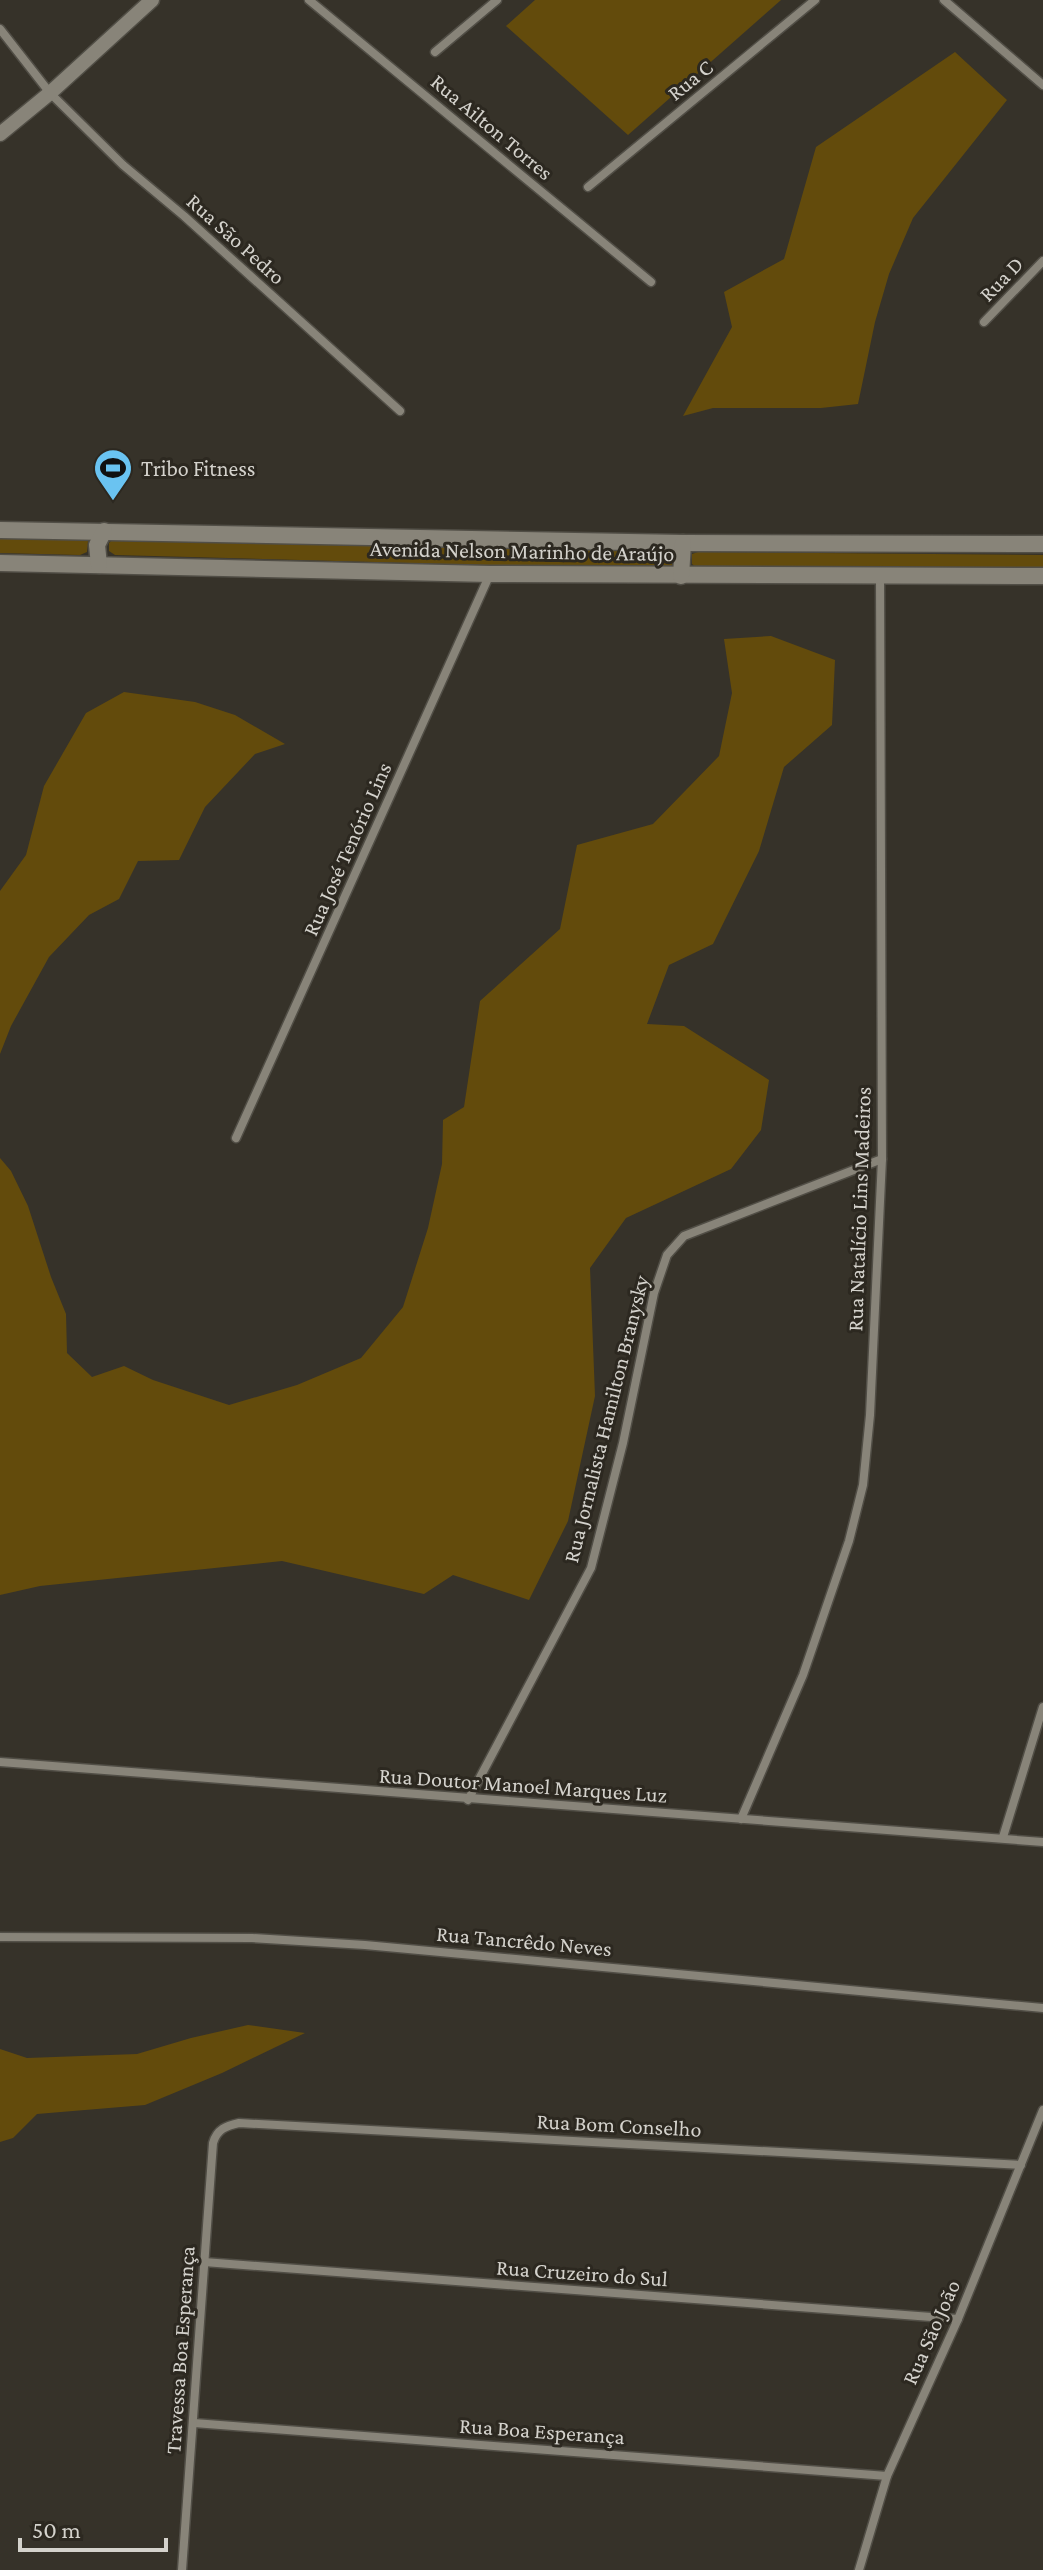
<svg xmlns="http://www.w3.org/2000/svg" width="1043" height="2570" viewBox="0 0 1043 2570" font-family="'Crimson Pro',serif">
<style>
.green{fill:#634b0c}
.lines{fill:none;stroke-linecap:round;stroke-linejoin:round}
.minor-casing{stroke:#514e46;stroke-width:11}
.tertiary-casing{stroke:#514e46;stroke-width:17}
.secondary-casing{stroke:#514e46;stroke-width:19}
.minor{stroke:#888479;stroke-width:8}
.tertiary{stroke:#888479;stroke-width:14}
.secondary{stroke:#888479;stroke-width:16}
.labels{text-anchor:middle;dominant-baseline:central;stroke-width:6;stroke-linejoin:round;paint-order:stroke}
.street-label{font-size:22px;fill:#d4d2cc;stroke:#2c2820}
.poi-label{font-size:22px;fill:#d4d2cc;stroke:#2c2820;text-anchor:start}
</style>
<rect width="100%" height="100%" fill="#363229"/>
<g class="green">
<path d="M535,0H781L628,135L506,26Z"/>
<path d="M955,52L1007,100L913,218L889,274L875,322L858,404L821,408H713L683,416L732,327L724,292L784,259L816,147Z"/>
<path d="M0,535L83,536L88,541L87,552L80,555L0,553Z"/>
<path d="M113,539L664,552L671,557L672,565L667,570L115,555L109,551V543Z"/>
<path d="M698,552L1043,555V570L697,568L692,564V554Z"/>
<path d="M771,636L835,660L832,725L784,767L759,851L713,944L669,965L647,1024L684,1026L769,1080L761,1130L731,1169L626,1218L590,1268L595,1396L568,1521L529,1600L453,1575L424,1594L282,1561L40,1586L0,1595V1158L11,1171L28,1206L51,1277L66,1314L67,1353L92,1377L124,1366L153,1380L229,1405L297,1385L361,1358L403,1307L428,1228L442,1164L443,1120L464,1107L480,1001L560,929L577,845L653,824L719,756L732,693L724,639Z"/>
<path d="M124,692L195,702L235,715L285,744L255,754L205,807L179,860L138,861L119,899L89,915L49,957L11,1026L0,1054V891L26,855L44,786L86,713Z"/>
<path d="M248,2025L305,2033L222,2073L145,2105L37,2114L13,2138L0,2142V2049L27,2058L137,2054L191,2038Z"/>
</g>
<g class="lines">
<defs>
<g id="minor">
<path d="M309,0L651,282"/>
<path d="M944,0L1043,85"/>
<path d="M0,29L50,93L123,165L184,216L400,411"/>
<path d="M435,52L497,0"/>
<path d="M588,187L815,0"/>
<path d="M984,322L1043,261"/>
<path d="M236,1138L490,574"/>
<path d="M0,1762L1043,1842"/>
<path d="M468,1800L591,1568L623,1443L654,1293L667,1255L684,1236L882,1159"/>
<path d="M741,1819L803,1675L849,1541L863,1485L870,1415L882,1159L880,577"/>
<path d="M1003,1837L1043,1707"/>
<path d="M0,1937L252,1938L365,1945L1043,2008"/>
<path d="M204,2262L958,2319"/>
<path d="M194,2423L887,2476"/>
<path d="M182,2570L213,2143C217,2129 226,2126 239,2123L1021,2165"/>
<path d="M859,2570L887,2476L958,2319L1043,2110"/>
</g>
<path id="tertiary" d="M0,134L50,93L152,0"/>
<g id="secondary">
<path d="M0,530L683,543L1043,544"/>
<path d="M0,563L490,574L1043,576"/>
<path d="M99,565L97,545L104,531"/>
<path d="M681,576L683,543"/>
</g>
</defs>
<use href="#minor" class="minor-casing"/>
<use href="#tertiary" class="tertiary-casing"/>
<use href="#secondary" class="secondary-casing"/>
<use href="#minor" class="minor"/>
<use href="#tertiary" class="tertiary"/>
<use href="#secondary" class="secondary"/>
</g>
<defs>
<symbol id="stadium-pin" viewBox="-11 -11 22 30"><path d="M0 17L-7.5 6A9.5 9.5 0 1 1 7.5 6Z" fill="#6ac3f1" stroke="#2c2820"/><path d="M0-5a6.5 5 0 1 0 0 10a6.5 5 0 1 0 0-10ZM-3.5-1.8h7v3.6h-7Z" fill="#111"/></symbol>
</defs>
<g fill-rule="evenodd">
<use href="#stadium-pin" x="91" y="446" width="44" height="60"/>
</g>
<g class="labels">
<g class="street-label">
<text transform="translate(690 80) rotate(-39)">Rua C</text>
<text transform="translate(492 127) rotate(40)">Rua Ailton Torres</text>
<text transform="translate(236 239) rotate(42)">Rua São Pedro</text>
<text transform="translate(1001 279) rotate(-46)">Rua D</text>
<text transform="translate(522 551) rotate(1)">Avenida Nelson Marinho de Araújo</text>
<text transform="translate(347 849) rotate(-66)">Rua José Tenório Lins</text>
<text transform="translate(859 1209) rotate(-88)">Rua Natalício Lins Madeiros</text>
<text transform="translate(606 1419) rotate(-76)">Rua Jornalista Hamilton Branysky</text>
<text transform="translate(523 1785) rotate(4)">Rua Doutor Manoel Marques Luz</text>
<text transform="translate(524 1941) rotate(5)">Rua Tancrêdo Neves</text>
<text transform="translate(619 2125) rotate(3)">Rua Bom Conselho</text>
<text transform="translate(582 2273) rotate(4)">Rua Cruzeiro do Sul</text>
<text transform="translate(931 2332) rotate(-66)">Rua São João</text>
<text transform="translate(180 2350) rotate(-86)">Travessa Boa Esperança</text>
<text transform="translate(542 2431) rotate(4)">Rua Boa Esperança</text>
</g>
<g class="poi-label">
<text x="141" y="468">Tribo Fitness</text>
</g>
</g>
<path d="M20 2538v12h146v-12" fill="none" stroke="#d4d2cc" stroke-width="4"/>
<text x="32" y="2538" font-size="24" fill="#d4d2cc" stroke="#2c2820" stroke-width="6" paint-order="stroke">50 m</text>
</svg>
